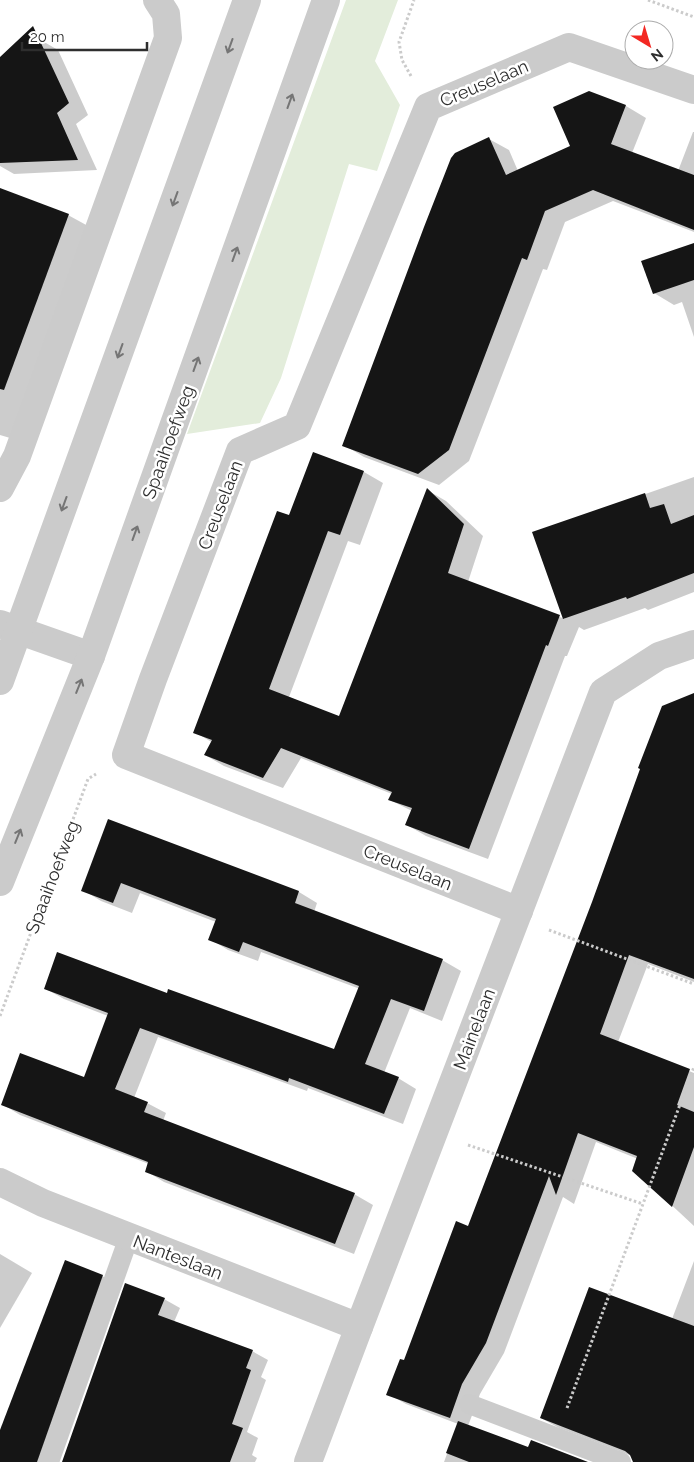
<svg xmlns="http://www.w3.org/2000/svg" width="694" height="1462" viewBox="0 0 694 1462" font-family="Raleway,sans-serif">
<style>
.grass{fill:#e3eddb}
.shadow{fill:#0003}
.building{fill:#151515}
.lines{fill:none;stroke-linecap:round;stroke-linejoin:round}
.path{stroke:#cbcbcb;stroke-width:3;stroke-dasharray:2.5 2.5;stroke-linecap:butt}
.service{stroke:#cbcbcb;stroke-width:20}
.minor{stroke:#cbcbcb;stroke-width:28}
.tertiary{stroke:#cbcbcb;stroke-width:28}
.oneway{stroke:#757575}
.labels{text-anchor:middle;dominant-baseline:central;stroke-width:5;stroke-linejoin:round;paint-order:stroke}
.street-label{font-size:18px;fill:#2e2e2e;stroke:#fff}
</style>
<rect width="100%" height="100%" fill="#fff"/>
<path class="grass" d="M346,0H398L375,61L400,105L377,171L349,164L281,378L260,423L187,434Z"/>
<g class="shadow">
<path d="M39,39L58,50L88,115L76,124L97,170L14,174L0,166V146Z"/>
<path d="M589,92L626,106L646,118L632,153L678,171L693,132H694V232L613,201L565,222L547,270L543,269L469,461L439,485L364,457L344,445L454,154L489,139L509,150L518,171L572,147Z"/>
<path d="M0,190L68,215L88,226L10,438L0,435Z"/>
<path d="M694,244V337L682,302L674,305L654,293Z"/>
<path d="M364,472L383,483L360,545L348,541L289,697L340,718L427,490L446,501L483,536L468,582L565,619L534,533L694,477V592L648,610L645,608L584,630L579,627L567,656H565L488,859L426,836L407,825L412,811L390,800L392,794L301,758L283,788L224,766L205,755L213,743L195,732L290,517Z"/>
<path d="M694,695V982L648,964L618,1042L694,1073V1226L634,1170L638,1159L596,1142L574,1204L563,1197L504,1353L480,1394L468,1426L529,1449L584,1462H444L458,1424L406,1404L388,1394L405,1362L469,1227Z"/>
<path d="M108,820L299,892L317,903L314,912L442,960L461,971L442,1021L410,1008L384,1073L398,1078L416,1089L403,1124L308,1088L307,1091L158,1037L134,1098L147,1103L166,1113L163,1121L354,1194L373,1205L354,1254L164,1182L146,1171L149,1164L20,1115L2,1104L85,1079L108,1016L64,999L46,989L167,995L334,1050L360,989L261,952L258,961L228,950L210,939L216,922L140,893L132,913L101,901L83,890Z"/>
<path d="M0,1254L32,1273L0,1328Z"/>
<path d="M694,1261V1462H634L632,1456L559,1428L541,1418L672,1319Z"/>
<path d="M102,1276L118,1285L55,1462H0V1434Z"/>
<path d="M164,1299L180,1308L174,1322L252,1351L268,1360L261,1377L266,1380L247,1432L258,1438L252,1455L257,1458L255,1462H63Z"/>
</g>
<g class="building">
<path d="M33,26L69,103L57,113L78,160L0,163V57Z"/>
<path d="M589,91L626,105L611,144L694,175V230L593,190L545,211L527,260L522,258L449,450L418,474L342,446L424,227L451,158L455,153L489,137L506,175L570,146L553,107Z"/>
<path d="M0,188L69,214L4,390L0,389Z"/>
<path d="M694,243V280L653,294L641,261Z"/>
<path d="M313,452L364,471L340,535L328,531L269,689L339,716L427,488L464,524L448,573L560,615L548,646L546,645L469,849L405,825L412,808L388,800L392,792L281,748L263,778L204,755L212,740L193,733L277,511L289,515Z"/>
<path d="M645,493L650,508L664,504L671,524L694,515V573L627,599L626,597L563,619L532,532Z"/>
<path d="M694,693V979L629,955L600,1034L690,1069L677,1105L694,1112V1147L672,1207L632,1171L637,1156L578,1133L556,1195L549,1176L486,1343L462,1384L450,1418L386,1395L400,1359L404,1360L456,1221L468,1226L592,902L640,769L638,768L662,706Z"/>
<path d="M108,819L299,891L295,903L443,959L424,1011L391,999L365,1064L399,1077L384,1114L289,1078L288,1082L140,1028L115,1089L148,1102L144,1112L355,1193L335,1244L145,1172L148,1162L1,1105L20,1053L84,1077L108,1013L44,989L57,952L167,993L168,989L334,1049L359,986L243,942L239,952L208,940L216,919L121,883L113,903L81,891Z"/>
<path d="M65,1260L103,1275L37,1462H0V1430Z"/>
<path d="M125,1283L165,1298L158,1315L253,1350L246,1368L251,1370L232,1424L243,1428L230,1462H62Z"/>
<path d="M589,1287L694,1326V1462H633L630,1455L625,1451L540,1418Z"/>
<path d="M458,1421L528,1447L531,1440L588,1462H469L446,1453Z"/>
</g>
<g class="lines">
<g class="path">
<path d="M648,0L694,17"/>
<path d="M411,76L402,60L399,42L414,0"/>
<path d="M549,930L694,984"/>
<path d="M0,1016L88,779L96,774"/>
<path d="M468,1145L643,1204"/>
<path d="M567,1408L694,1067"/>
</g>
<g class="service">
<path d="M469,1404L621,1462"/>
<path d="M49,1462L129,1237"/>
</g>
<g class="minor">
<path d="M0,488L17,456L168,38L166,14L157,0"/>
<path d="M0,624L91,656"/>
<path d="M519,911L126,755L153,679L240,451L297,426L428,107L569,47L694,90"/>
<path d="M0,1182L43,1203L359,1327"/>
<path d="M308,1462L359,1327L603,692L659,656L694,644"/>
</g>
<g class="tertiary">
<path d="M0,681L247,0"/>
<path d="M0,882L91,656L326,0"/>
</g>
</g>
<defs><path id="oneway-shaft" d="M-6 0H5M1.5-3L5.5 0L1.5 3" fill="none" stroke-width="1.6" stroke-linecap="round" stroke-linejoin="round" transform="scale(1.25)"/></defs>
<g class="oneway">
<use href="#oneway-shaft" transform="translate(230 46) rotate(110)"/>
<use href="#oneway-shaft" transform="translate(290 101) rotate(-70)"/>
<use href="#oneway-shaft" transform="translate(175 199) rotate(110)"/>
<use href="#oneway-shaft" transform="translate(235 254) rotate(-70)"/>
<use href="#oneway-shaft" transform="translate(120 351) rotate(110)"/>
<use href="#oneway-shaft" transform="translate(196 364) rotate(-70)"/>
<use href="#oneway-shaft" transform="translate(64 504) rotate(110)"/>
<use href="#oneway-shaft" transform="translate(135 533) rotate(-70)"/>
<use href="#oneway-shaft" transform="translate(79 686) rotate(-68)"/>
<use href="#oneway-shaft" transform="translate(18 836) rotate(-68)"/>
</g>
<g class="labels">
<g class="street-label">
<text transform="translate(484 83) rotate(-23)">Creuselaan</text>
<text transform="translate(168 442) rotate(-70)">Spaaihoefweg</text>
<text transform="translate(220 505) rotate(-69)">Creuselaan</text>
<text transform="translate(408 867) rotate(22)">Creuselaan</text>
<text transform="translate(52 877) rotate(-69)">Spaaihoefweg</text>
<text transform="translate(474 1029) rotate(-69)">Mainelaan</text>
<text transform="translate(178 1257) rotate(21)">Nanteslaan</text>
</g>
</g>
<g transform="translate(649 45) rotate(142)"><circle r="24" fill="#ffffff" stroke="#ababab"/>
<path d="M0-4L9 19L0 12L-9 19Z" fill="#f32823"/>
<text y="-8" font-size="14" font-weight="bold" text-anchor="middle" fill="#2e2e2e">N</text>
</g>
<path d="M22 42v8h125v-8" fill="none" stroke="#2e2e2e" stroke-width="2.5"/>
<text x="30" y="42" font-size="15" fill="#2e2e2e" stroke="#ffffff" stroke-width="4" paint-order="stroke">20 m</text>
</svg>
